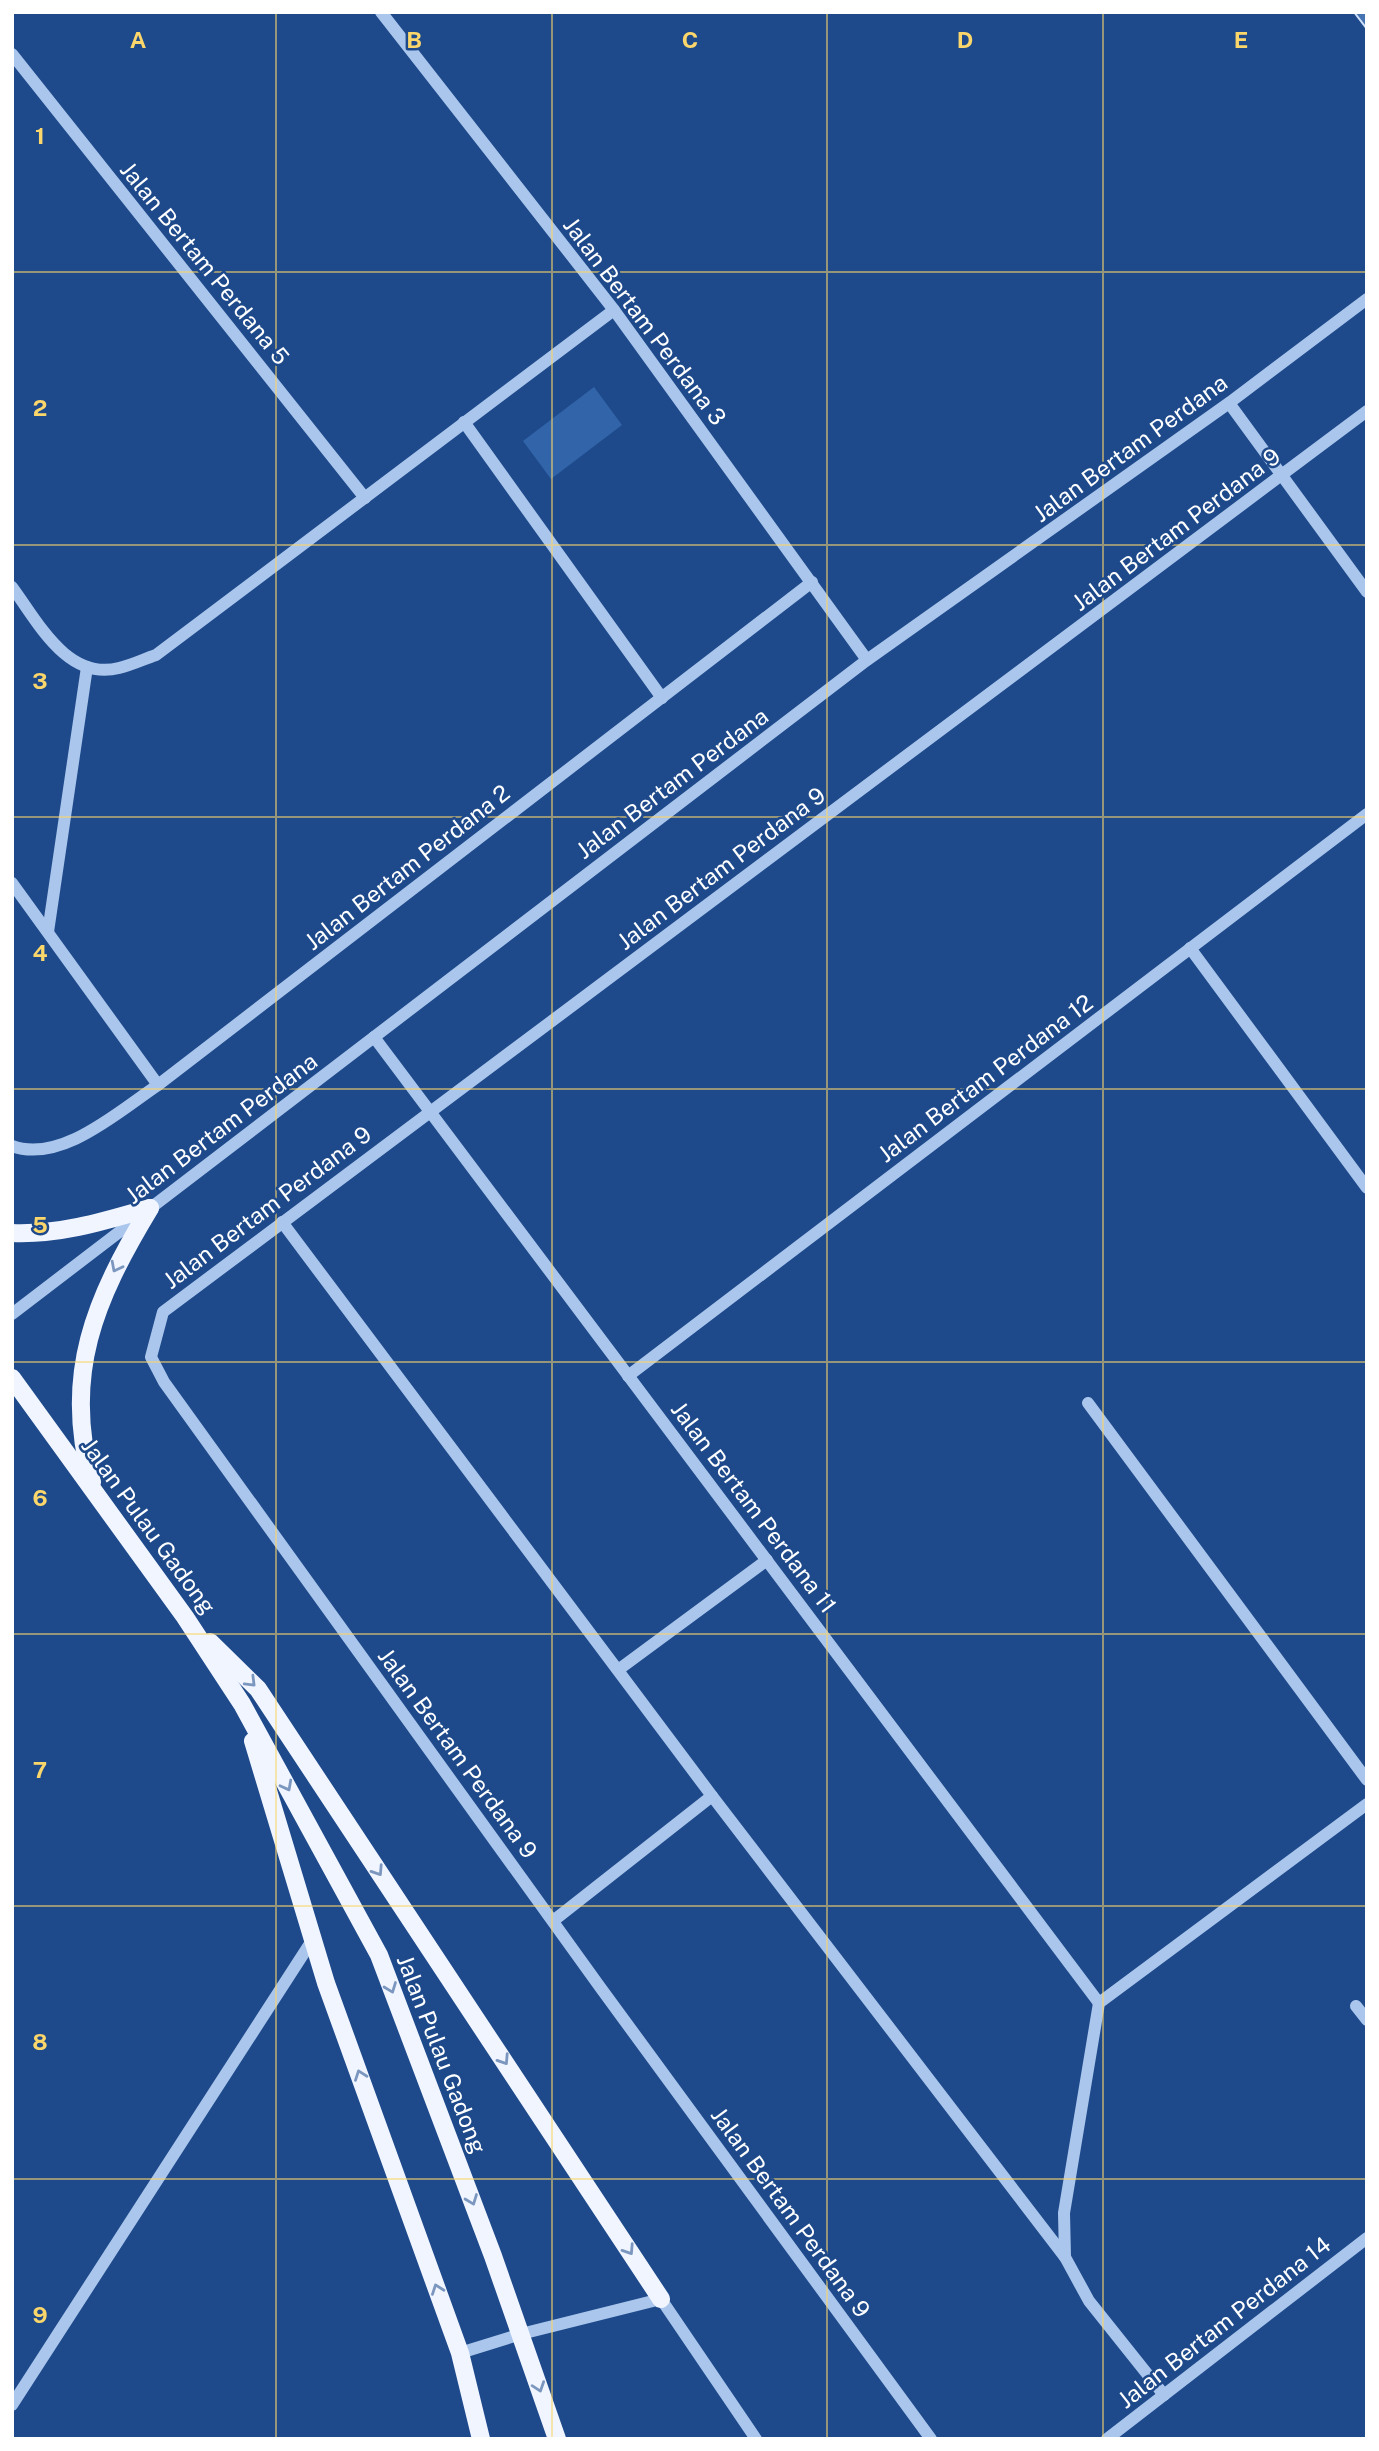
<svg xmlns="http://www.w3.org/2000/svg" width="1379" height="2451" viewBox="0 0 1379 2451" font-family="'Public Sans',sans-serif">
<style>
.green{fill:#3164a9}
.building{fill:#4674b3;stroke:#d0e1f9;stroke-width:2}
.lines{fill:none;stroke-linecap:round;stroke-linejoin:round}
.minor{stroke:#aac6ec;stroke-width:12}
.major{stroke:#f0f5ff;stroke-width:18}
.oneway{stroke:#7c97bf}
.grid{fill:none;stroke:#fbd66a;stroke-width:2;stroke-opacity:0.55}
.labels{text-anchor:middle;dominant-baseline:central;stroke-width:5;stroke-linejoin:round;paint-order:stroke}
.street-label{font-size:23px;fill:#fff;stroke:#1e4a8b}
.grid-label{font-size:23px;text-anchor:middle;font-weight:bold;fill:#fbd66a;stroke:#1e4a8b;stroke-width:5;stroke-linejoin:round;paint-order:stroke}
</style>
<rect width="100%" height="100%" fill="#1e4a8b"/>
<path class="green" d="M594,387L622,425L551,479L523,441Z"/>
<path class="building" d="M1354,12H1367V29Z"/>
<g class="lines">
<g class="minor">
<path d="M381,12L614,310L867,660"/>
<path d="M12,54L365,498"/>
<path d="M1229,403L1367,592"/>
<path d="M464,422L662,698"/>
<path d="M12,587C38,622 67,681 119,668C132,665 144,659 156,655L614,310"/>
<path d="M12,883L158,1085"/>
<path d="M48,932L87,667"/>
<path d="M1190,948L1367,1188"/>
<path d="M374,1037L1099,2003"/>
<path d="M12,1146C61,1164 119,1111 158,1085L812,582"/>
<path d="M282,1222L712,1796L1065,2257"/>
<path d="M12,1314L867,660L1229,403L1367,299"/>
<path d="M628,1376L1367,814"/>
<path d="M1088,1403L1367,1780"/>
<path d="M618,1670L767,1560"/>
<path d="M553,1921L712,1796"/>
<path d="M1356,2006L1367,2020"/>
<path d="M460,2353L521,2334L661,2299L756,2439"/>
<path d="M1164,2395L1089,2301L1065,2257L1064,2213L1099,2003L1367,1804"/>
<path d="M12,2405L313,1939"/>
<path d="M931,2439L600,1987L164,1382L151,1357L163,1312L1367,411"/>
<path d="M1107,2439L1367,2238"/>
</g>
<g class="major">
<path d="M12,1233C60,1235 105,1221 150,1208"/>
<path d="M12,1378L185,1617L242,1704L379,1955L493,2256L557,2439"/>
<path d="M92,1482C62,1375 95,1299 150,1208"/>
<path d="M210,1642L258,1689L661,2299"/>
<path d="M253,1741L326,1983L460,2353L481,2439"/>
</g>
</g>
<defs><path id="oneway-chevron" d="M-2-3.5L2.5 0L-2 3.5" fill="none" stroke-width="1.6" stroke-linecap="round" stroke-linejoin="round" transform="scale(1.75)"/></defs>
<g class="oneway">
<use href="#oneway-chevron" transform="translate(116 1267) rotate(117)"/>
<use href="#oneway-chevron" transform="translate(251 1682) rotate(45)"/>
<use href="#oneway-chevron" transform="translate(287 1786) rotate(62)"/>
<use href="#oneway-chevron" transform="translate(378 1871) rotate(57)"/>
<use href="#oneway-chevron" transform="translate(391 1988) rotate(69)"/>
<use href="#oneway-chevron" transform="translate(504 2060) rotate(57)"/>
<use href="#oneway-chevron" transform="translate(360 2075) rotate(-110)"/>
<use href="#oneway-chevron" transform="translate(472 2200) rotate(69)"/>
<use href="#oneway-chevron" transform="translate(629 2250) rotate(57)"/>
<use href="#oneway-chevron" transform="translate(437 2289) rotate(-110)"/>
<use href="#oneway-chevron" transform="translate(539 2387) rotate(71)"/>
</g>
<path class="grid" d="M276,12V2439M552,12V2439M827,12V2439M1103,12V2439M12,272H1367M12,545H1367M12,817H1367M12,1089H1367M12,1362H1367M12,1634H1367M12,1906H1367M12,2179H1367"/>
<g class="labels">
<g class="street-label">
<text transform="translate(205 263) rotate(51)">Jalan Bertam Perdana 5</text>
<text transform="translate(645 321) rotate(53)">Jalan Bertam Perdana 3</text>
<text transform="translate(1130 448) rotate(-36)">Jalan Bertam Perdana</text>
<text transform="translate(1176 529) rotate(-37)">Jalan Bertam Perdana 9</text>
<text transform="translate(672 783) rotate(-37)">Jalan Bertam Perdana</text>
<text transform="translate(407 867) rotate(-38)">Jalan Bertam Perdana 2</text>
<text transform="translate(721 868) rotate(-37)">Jalan Bertam Perdana 9</text>
<text transform="translate(985 1078) rotate(-37)">Jalan Bertam Perdana 12</text>
<text transform="translate(221 1128) rotate(-37)">Jalan Bertam Perdana</text>
<text transform="translate(267 1207) rotate(-37)">Jalan Bertam Perdana 9</text>
<text transform="translate(754 1507) rotate(53)">Jalan Bertam Perdana 11</text>
<text transform="translate(149 1526) rotate(54)">Jalan Pulau Gadong</text>
<text transform="translate(458 1753) rotate(54)">Jalan Bertam Perdana 9</text>
<text transform="translate(442 2054) rotate(69)">Jalan Pulau Gadong</text>
<text transform="translate(791 2212) rotate(54)">Jalan Bertam Perdana 9</text>
<text transform="translate(1224 2322) rotate(-38)">Jalan Bertam Perdana 14</text>
</g>
</g>
<g class="grid-label">
<text x="138" y="48">A</text>
<text x="414" y="48">B</text>
<text x="690" y="48">C</text>
<text x="965" y="48">D</text>
<text x="1241" y="48">E</text>
<text x="40" y="144">1</text>
<text x="40" y="416">2</text>
<text x="40" y="689">3</text>
<text x="40" y="961">4</text>
<text x="40" y="1233">5</text>
<text x="40" y="1506">6</text>
<text x="40" y="1778">7</text>
<text x="40" y="2050">8</text>
<text x="40" y="2323">9</text>
</g>
<rect width="1379" height="2451" fill="none" stroke="#ffffff" stroke-width="28"/>
</svg>
